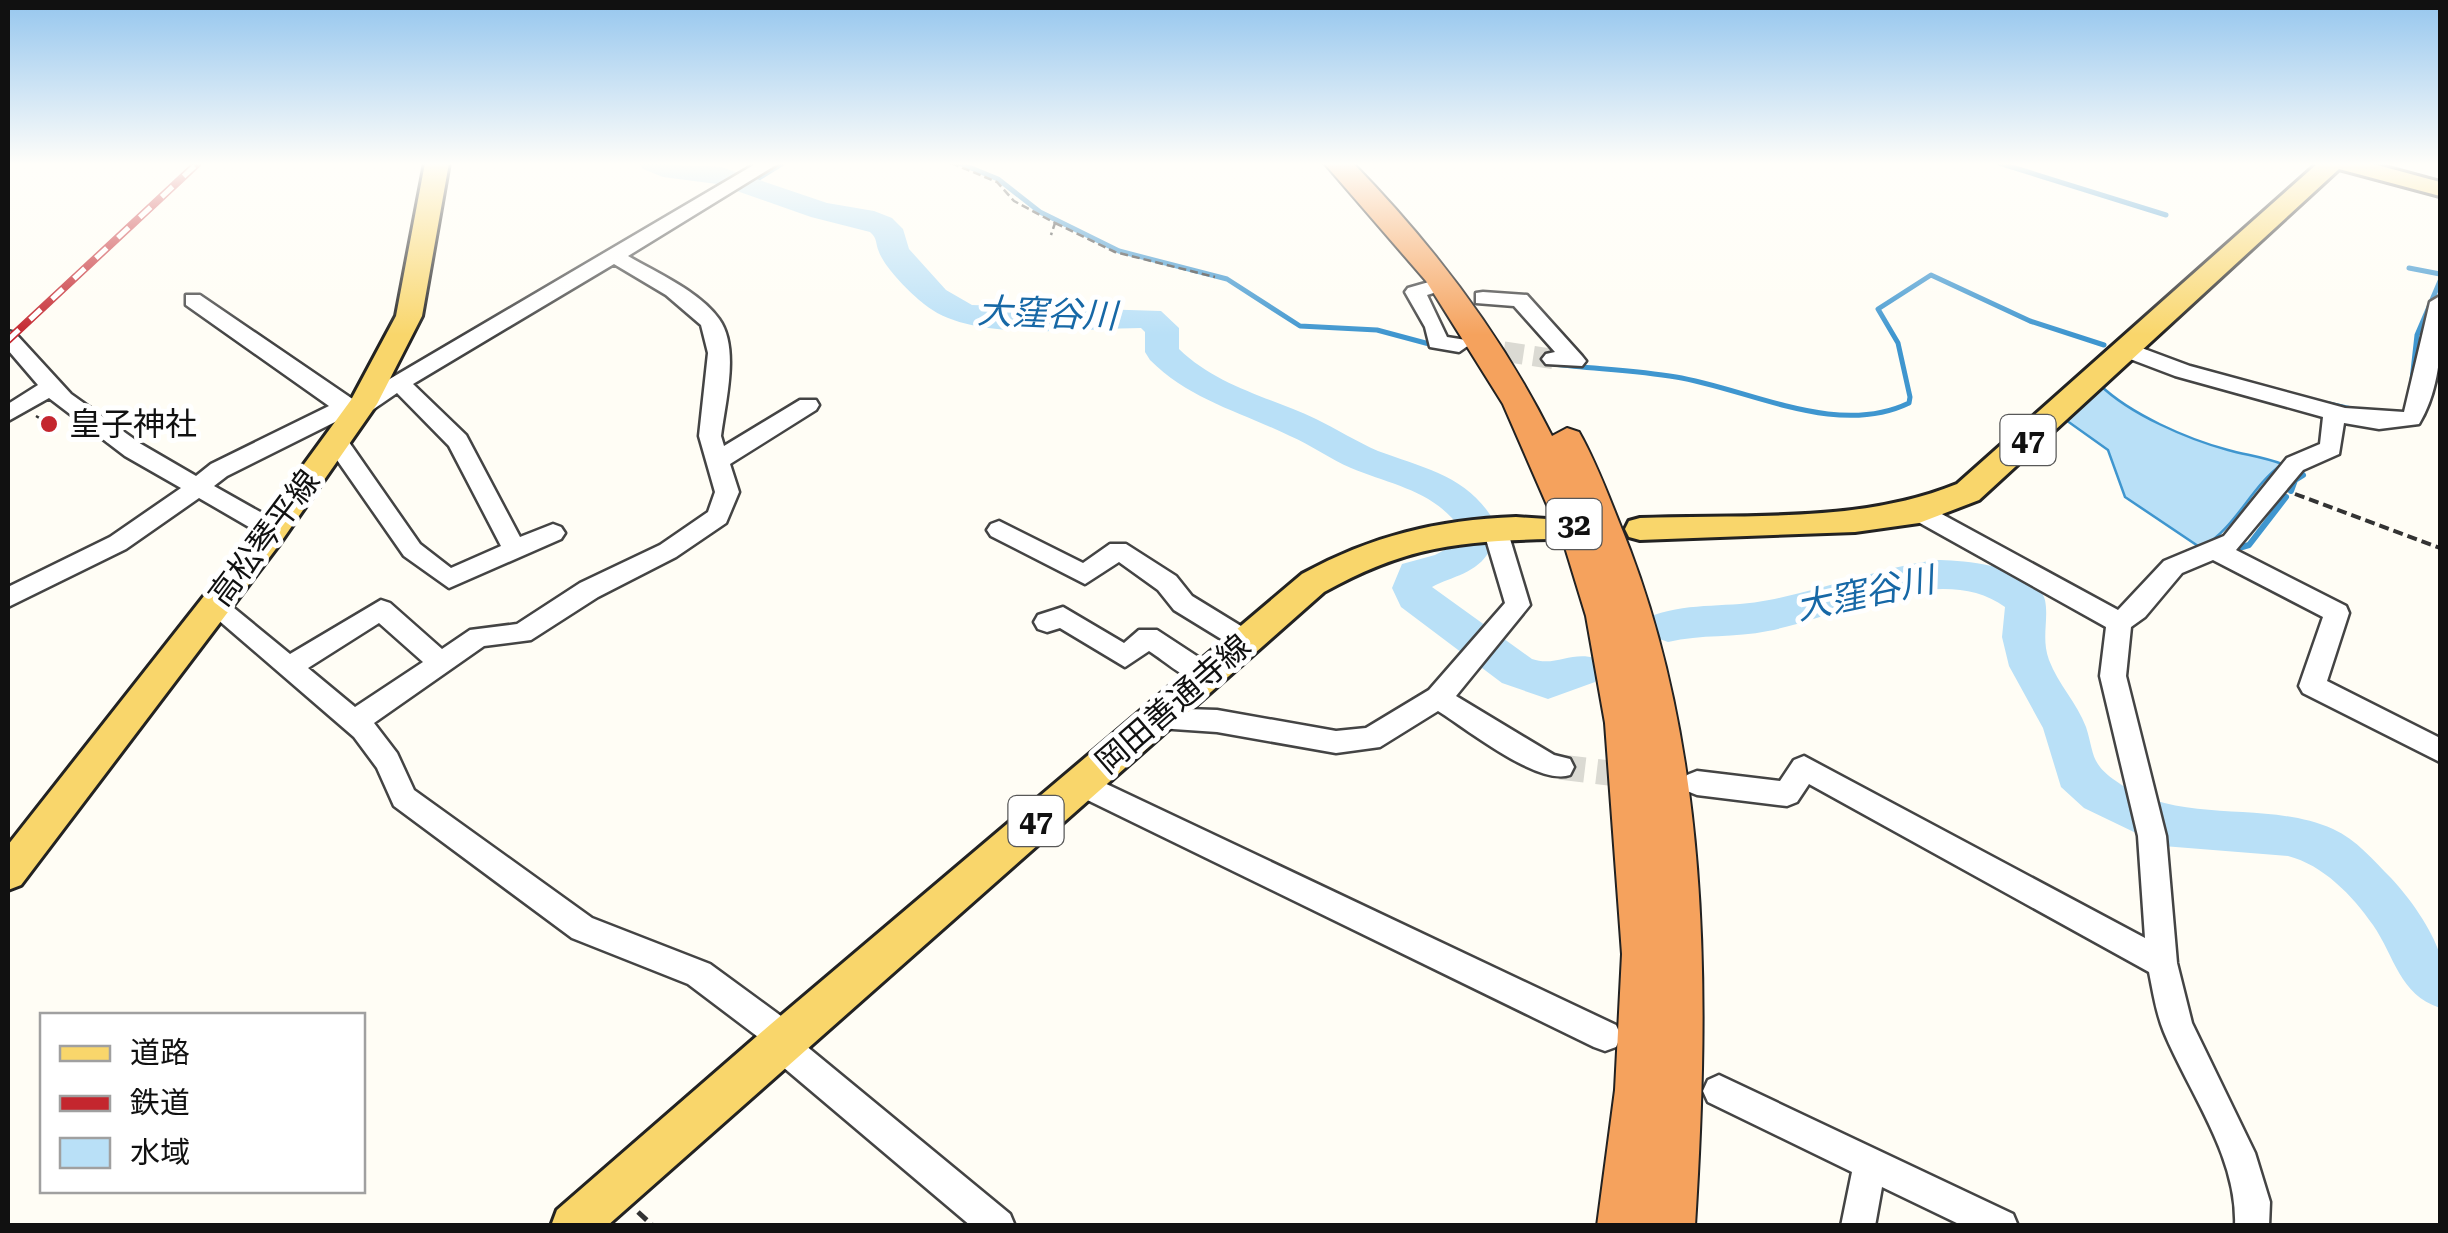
<svg xmlns="http://www.w3.org/2000/svg" width="2448" height="1233" viewBox="0 0 2448 1233" font-family="'Roboto Serif','Noto Sans JP',serif">
<style>
.water{fill:#b9e0f7;stroke:#3f96cf;stroke-width:2.5}
.lines{fill:none;stroke-linecap:round;stroke-linejoin:round}
.stream-far1{stroke:#3f96cf;stroke-width:5}
.stream{stroke:#3f96cf;stroke-width:6}
.river{fill:#b9e0f7;fill-rule:evenodd}
.minor-tunnel-far1{stroke:#dbdad3;stroke-width:20;stroke-dasharray:20 10;stroke-linecap:butt}
.minor-tunnel{stroke:#dbdad3;stroke-width:25;stroke-dasharray:25 12;stroke-linecap:butt}
.minor-casing{stroke:#444;stroke-width:5}
.major-casing{stroke:#222;stroke-width:6}
.highway-casing{stroke:#222;stroke-width:4}
.path-far2{stroke:#333;stroke-width:2.5;stroke-dasharray:8 4;stroke-linecap:butt}
.path-far1{stroke:#333;stroke-width:4;stroke-dasharray:10 5;stroke-linecap:butt}
.path{stroke:#333;stroke-width:5;stroke-dasharray:12 6;stroke-linecap:butt}
.minor{fill:#fff;fill-rule:evenodd}
.major{fill:#f9d66b;fill-rule:evenodd}
.highway{fill:#f5a25d;fill-rule:evenodd}
.rail-casing{stroke:#c4262e;stroke-width:8}
.rail{stroke:#fff;stroke-width:5;stroke-dasharray:15;stroke-linecap:butt}
.poi-dot{fill:#c4262e;stroke:#fff;stroke-width:4}
.labels{text-anchor:middle;dominant-baseline:central;stroke-width:10;stroke-linejoin:round;paint-order:stroke}
.shield{fill:#fff;stroke:#585858;stroke-width:2.5}
.shield-label{font-size:30px;font-weight:bold;fill:#111}
.poi-label{font-size:32px;fill:#111;stroke:#fff;text-anchor:start}
.street-label{font-size:32px;fill:#111;stroke:#fff}
.water-label{font-size:35px;font-style:italic;fill:#1768a6;stroke:#fff}
</style>
<rect width="100%" height="100%" fill="#fffdf5"/>
<path class="water" d="M2100,385C2130,414 2187,439 2228,450C2246,455 2264,457 2282,464C2250,488 2236,528 2201,548L2125,497L2108,450L2063,418Z"/>
<g class="lines">
<g class="stream-far1">
<path d="M959,163L998,179L1040,212L1119,251L1227,279L1300,326L1377,330L1433,345"/>
<path d="M1999,163L2166,215"/>
<path d="M749,184L783,163"/>
<path d="M2409,268L2440,274"/>
<path d="M1553,364C1594,369 1635,370 1676,377C1749,389 1837,438 1909,403L1910,397L1898,343L1878,309L1931,275L2030,321L2104,345"/>
<path d="M2412,380L2417,335L2440,281"/>
<path d="M2329,404L2356,410"/>
</g>
<g class="stream">
<path d="M2291,491L2295,480L2303,475"/>
<path d="M2232,550L2249,545L2286,497"/>
</g>
<g class="river">
<path d="M638,163L721,167L827,203L874,211L892,218L903,229L909,249L946,290L972,305L1161,311L1179,328V349C1217,386 1269,397 1316,419C1337,429 1357,442 1378,451C1424,468 1468,476 1494,521L1488,531L1475,535L1462,531C1436,491 1392,485 1351,468C1330,459 1311,445 1290,436C1241,412 1190,400 1150,360L1145,352V332L1141,328C1081,328 972,344 924,304C910,293 885,268 879,252C875,243 878,239 870,232L811,217L717,184L663,177L643,169Z"/>
<path d="M1471,536L1485,540L1490,550C1477,574 1452,576 1432,587L1532,659C1555,667 1571,651 1595,658L1601,670L1595,682L1548,699L1502,683L1401,607L1392,588L1402,564L1435,555Z"/>
<path d="M1936,560C1963,560 2036,566 2045,600C2049,620 2041,638 2049,660C2058,684 2077,703 2086,727C2094,752 2090,762 2113,779C2178,828 2262,798 2333,829C2357,840 2373,860 2391,878C2409,897 2432,929 2440,955C2444,970 2440,992 2440,1008C2399,994 2395,957 2373,925C2352,895 2323,865 2288,856L2163,846L2084,808L2061,787L2043,728L2009,666L2002,637L2005,607C1941,560 1837,618 1768,631C1735,638 1701,634 1668,642L1654,637L1648,626L1654,615C1692,602 1730,608 1769,600C1826,589 1879,568 1936,560Z"/>
</g>
<path class="minor-tunnel-far1" d="M1474,347L1553,359"/>
<path class="minor-tunnel" d="M1560,767L1642,777"/>
<defs>
<g id="minor">
<path d="M757,163H779L628,256C657,273 699,291 719,319C740,348 725,403 721,436L724,446L800,400H816L819,405L816,410L730,464L739,492L726,523L676,557L598,597L531,640L484,646L374,723L397,753L414,790L592,918L710,964L796,1027L805,1045L1010,1214L1015,1226H971L783,1067L774,1049L688,984L572,938L394,806L377,768L354,737L202,606L205,599H223L290,654L381,600L390,603L442,649L470,630L517,624L580,583L660,545L708,512L715,492L699,436L708,353L701,325L666,295L614,264L413,384L466,435L520,537L553,524L561,527L565,533L561,539L449,588L404,556L328,447L325,441L328,435H344L420,544L451,568L501,546L449,446L397,393L368,413L349,415L227,476L214,486L262,513L285,517L289,523L285,529L249,527L199,498L126,549L8,607V587L110,537L181,488L125,456L49,398L8,421V404L38,385L8,350V331L15,333L71,394L141,444L196,476L211,464L329,406L186,305V295H200L354,400ZM379,623L423,662L355,707L308,668Z"/>
<path d="M1443,278L1453,284L1450,288L1427,295L1447,337L1466,340L1469,345L1459,352L1430,347L1425,327L1405,292L1408,288Z"/>
<path d="M1483,292L1527,295L1582,356L1586,361L1582,366L1546,364L1542,359L1546,354L1555,352L1514,306L1476,303V293Z"/>
<path d="M2440,296C2443,337 2441,388 2419,424L2379,429L2344,423L2339,454L2303,470L2236,550L2346,606L2349,613L2327,681L2440,738V762L2303,693L2299,686L2323,617L2213,560L2182,573L2145,617L2131,627L2126,676L2166,836L2177,963L2192,1023L2255,1153L2270,1202L2269,1226H2235C2238,1157 2189,1093 2164,1032C2156,1013 2153,991 2149,972L1809,784L1797,802L1787,806L1697,795L1687,791L1683,783L1687,775L1697,771L1780,781L1794,760L1804,756L2145,938L2138,836L2100,676L2106,627L1911,518L1907,512L1911,506H1927L2118,610L2164,561L2224,536L2287,458L2320,444L2323,417L2175,376L2117,354L2113,349L2117,344H2131L2190,366L2345,408L2404,412L2430,302Z"/>
<path d="M1495,520L1507,529L1530,605L1456,696L1554,755L1570,759L1574,767L1570,775C1538,786 1467,729 1438,711L1380,747L1336,753L1217,732L1144,727L1140,719L1144,711L1153,708L1217,710L1336,731L1366,728L1429,690L1505,603L1483,529Z"/>
<path d="M999,521L1083,563L1110,544H1126L1176,576L1192,596L1254,634L1258,641L1254,648H1236L1174,610L1158,590L1119,562L1085,584L991,536L987,530L991,524Z"/>
<path d="M1063,607L1124,643L1139,630H1157L1215,668L1219,675L1215,682C1194,689 1167,662 1149,651L1125,667L1060,628L1047,632L1038,629L1034,622L1038,615Z"/>
<path d="M1081,772L1616,1025L1621,1036L1616,1047L1605,1051L1594,1047L1071,792L1067,784L1071,776Z"/>
<path d="M1719,1075L2013,1214L2018,1226H1963L1882,1187L1875,1226H1841L1852,1172L1708,1102L1703,1091L1708,1080Z"/>
</g>
<g id="major">
<path d="M425,163H449L422,316L377,404L278,546L21,885L8,890V845L256,530L351,400L396,316Z"/>
<path d="M2318,163H2370L2440,182V196L2339,169L1979,500L1919,523L1855,532L1640,540L1629,537L1625,529L1629,521L1640,518C1744,514 1859,524 1957,484Z"/>
<path d="M1516,517L1562,520L1566,528L1562,536L1551,539C1459,541 1406,546 1324,592L607,1226H551L557,1210L771,1024L1302,574C1371,536 1437,520 1516,517Z"/>
</g>
<path id="highway" d="M1324,163H1353C1433,245 1501,334 1552,436L1567,428L1579,432C1595,460 1607,492 1619,522C1711,743 1710,990 1695,1226H1597L1615,1090L1622,954L1605,723L1586,616L1564,544L1503,404L1426,281Z"/>
</defs>
<use href="#minor" class="minor-casing"/>
<use href="#major" class="major-casing"/>
<use href="#highway" class="highway-casing"/>
<g class="path-far2">
<path d="M951,163L997,182L1014,201L1055,223L1051,235"/>
<path d="M1055,223L1115,252L1215,277"/>
<path d="M36,416L51,425"/>
</g>
<path class="path-far1" d="M2295,494L2440,548"/>
<path class="path" d="M638,1212L653,1226"/>
<use href="#minor" class="minor"/>
<use href="#major" class="major"/>
<use href="#highway" class="highway"/>
<defs>
<path id="rail" d="M8,340L198,163"/>
</defs>
<use href="#rail" class="rail-casing"/>
<use href="#rail" class="rail"/>
</g>
<linearGradient id="sky" x2="0" y2="1"><stop stop-color="#95c6ee"/><stop offset="0.49" stop-color="#fffefa"/><stop offset="1" stop-color="#fffefa" stop-opacity="0"/></linearGradient>
<rect width="2448" height="335" fill="url(#sky)"/>
<circle class="poi-dot" cx="49" cy="424" r="10"/>
<g class="labels">
<g class="shield">
<rect x="2000.5" y="415" width="55" height="50" rx="8"/>
<rect x="1546.5" y="499" width="55" height="50" rx="8"/>
<rect x="1008.5" y="796" width="55" height="50" rx="8"/>
</g>
<g class="shield-label">
<text x="2028" y="440">47</text>
<text x="1574" y="524">32</text>
<text x="1036" y="821">47</text>
</g>
<g class="poi-label">
<text x="69" y="424">皇子神社</text>
</g>
<g class="street-label">
<text transform="translate(264 538) rotate(-53)">高松琴平線</text>
<text transform="translate(1173 704) rotate(-41)">岡田善通寺線</text>
</g>
<g class="water-label">
<text transform="translate(1047 314) rotate(2)">大窪谷川</text>
<text transform="translate(1865 594) rotate(-12)">大窪谷川</text>
</g>
</g>
<rect width="2448" height="1233" fill="none" stroke="#111111" stroke-width="20"/>
<rect x="40" y="1013" width="325" height="180" fill="#ffffff" stroke="#a0a0a0" stroke-width="2.5"/>
<rect x="60" y="1046" width="50" height="15" fill="#f9d66b" stroke="#a0a0a0" stroke-width="2.5"/>
<text x="130" y="1063" font-size="30" fill="#111111">道路</text>
<rect x="60" y="1096" width="50" height="15" fill="#c4262e" stroke="#a0a0a0" stroke-width="2.5"/>
<text x="130" y="1113" font-size="30" fill="#111111">鉄道</text>
<rect x="60" y="1138" width="50" height="30" fill="#b9e0f7" stroke="#a0a0a0" stroke-width="2.5"/>
<text x="130" y="1163" font-size="30" fill="#111111">水域</text>
</svg>
